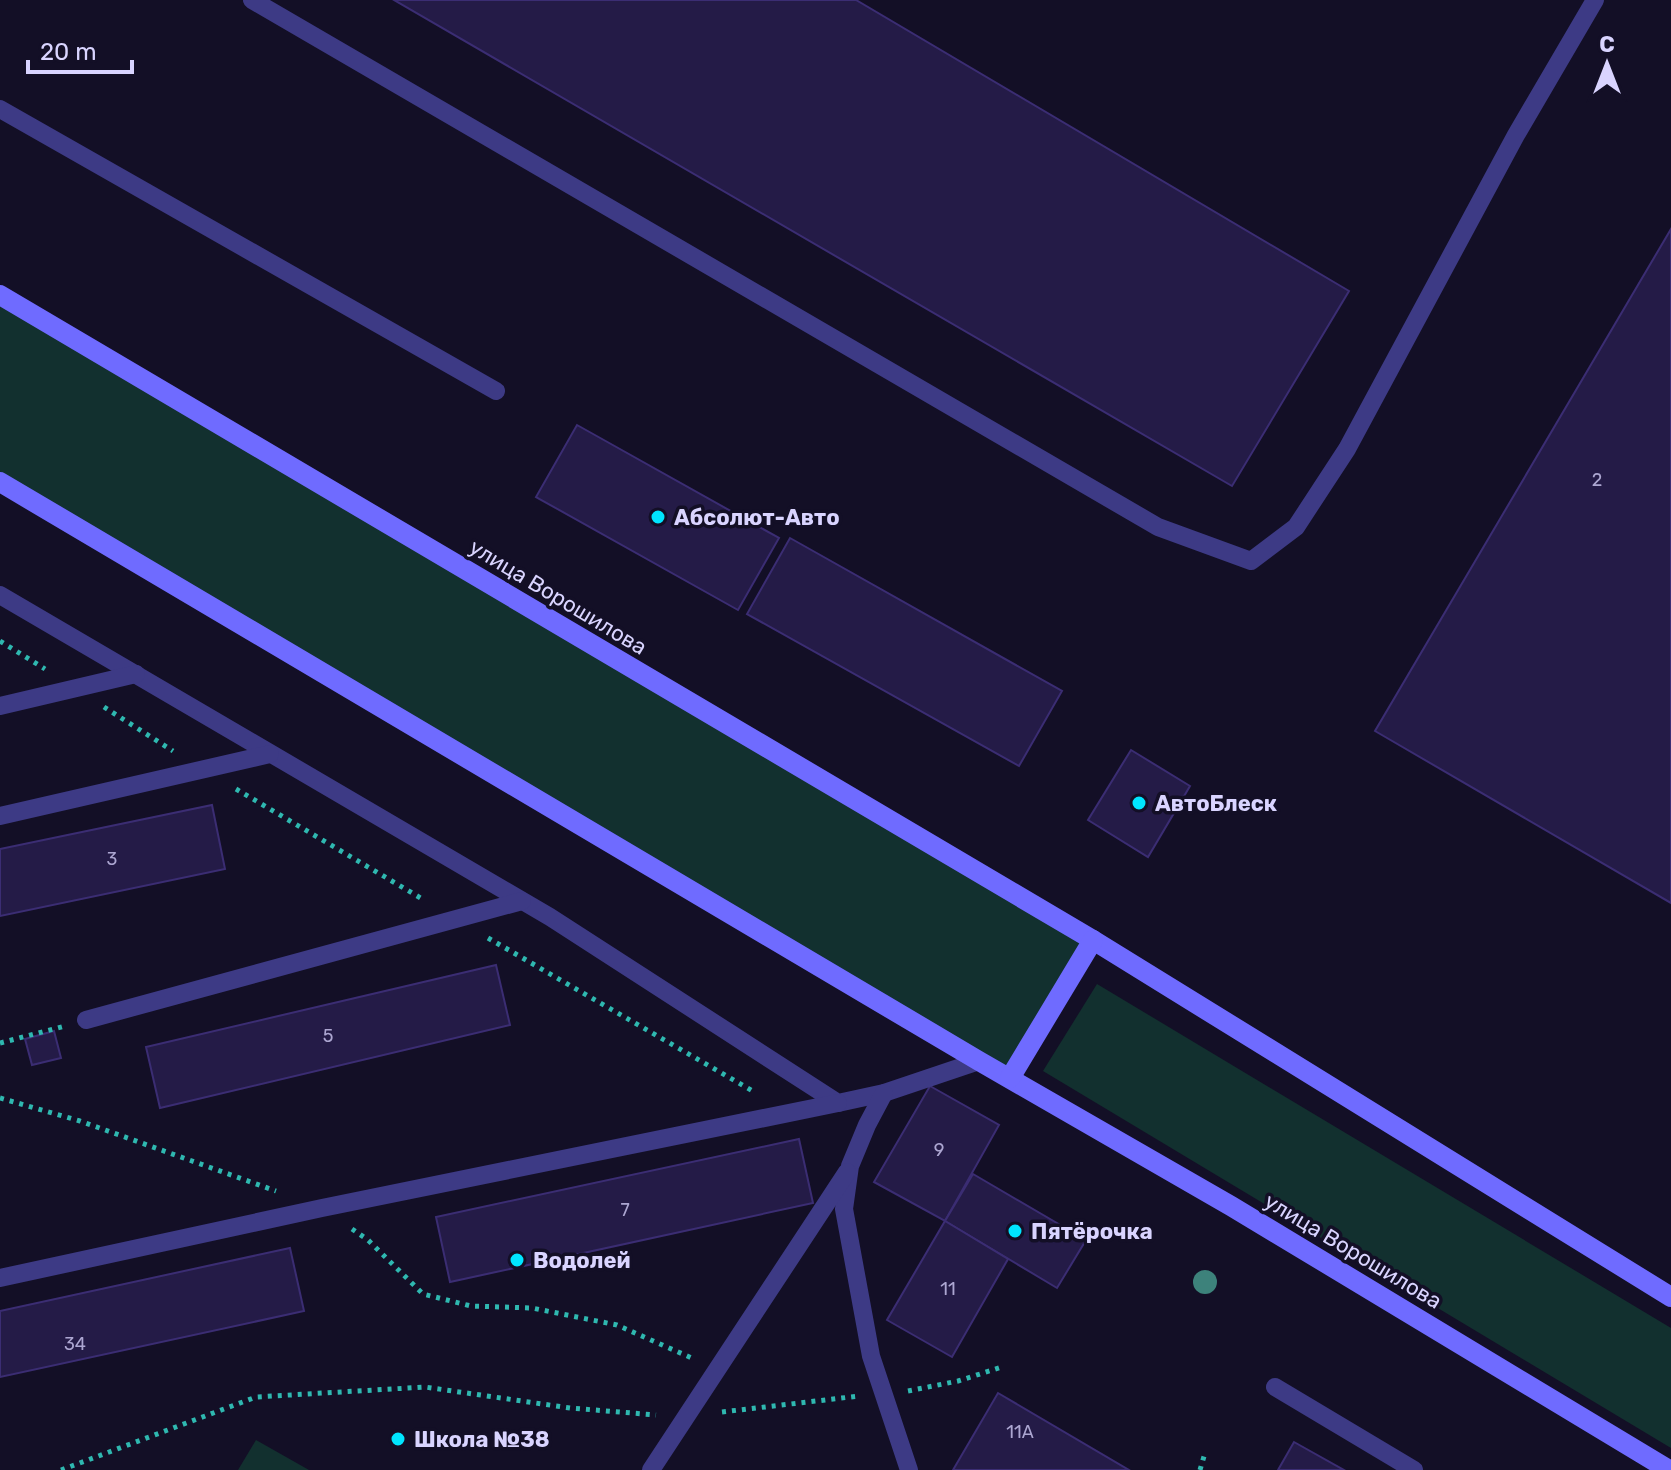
<svg xmlns="http://www.w3.org/2000/svg" width="1671" height="1470" viewBox="0 0 1671 1470" font-family="Rubik,sans-serif">
<style>
.green{fill:#12302f}
.building{fill:#241b47;stroke:#3b2d73;stroke-width:2}
.lines{fill:none;stroke-linecap:round;stroke-linejoin:round}
.path{stroke:#2fb8b0;stroke-width:5;stroke-dasharray:4 6;stroke-linecap:butt}
.service{stroke:#3d3a85;stroke-width:18}
.secondary{stroke:#6f6bff;stroke-width:20}
.tree{fill:#3d827b}
.poi-dot{fill:#00e5ff;stroke:#130f26;stroke-width:3}
.labels{text-anchor:middle;dominant-baseline:central;stroke-width:7;stroke-linejoin:round;paint-order:stroke}
.number-label{font-size:18px;fill:#aca6d1}
.poi-label{font-size:22px;font-weight:bold;fill:#d9d4ff;stroke:#130f26;text-anchor:start}
.street-label{font-size:22px;fill:#d9d4ff;stroke:#130f26}
</style>
<rect width="100%" height="100%" fill="#130f26"/>
<g class="green">
<path d="M0,295L1093,940L1010,1078L0,482Z"/>
<path d="M1097,984L1671,1328V1448L1043,1071Z"/>
<path d="M256,1440L309,1470H238Z"/>
</g>
<g class="building">
<path d="M394,0H856L1349,291L1232,486Z"/>
<path d="M1671,229V903L1375,731Z"/>
<path d="M577,425L779,538L738,610L536,497Z"/>
<path d="M790,538L1062,691L1019,766L747,614Z"/>
<path d="M1131,750L1190,786L1148,857L1088,820Z"/>
<path d="M212,805L225,869L0,916V849Z"/>
<path d="M496,965L510,1025L160,1108L146,1047Z"/>
<path d="M54,1031L61,1058L32,1065L25,1039Z"/>
<path d="M930,1086L999,1125L945,1221L874,1182Z"/>
<path d="M799,1139L813,1203L450,1282L436,1217Z"/>
<path d="M973,1174L1086,1240L1057,1288L945,1221Z"/>
<path d="M945,1221L1008,1259L952,1357L887,1320Z"/>
<path d="M290,1248L304,1311L0,1377V1311Z"/>
<path d="M998,1393L1129,1470H953Z"/>
<path d="M1294,1442L1344,1470H1278Z"/>
</g>
<g class="lines">
<g class="path">
<path d="M0,641L45,669"/>
<path d="M104,707L173,751"/>
<path d="M236,789L424,900"/>
<path d="M488,938L756,1093"/>
<path d="M0,1043L65,1026"/>
<path d="M0,1098L80,1121L276,1191"/>
<path d="M352,1229L368,1240L423,1294L471,1306L532,1308L617,1325L694,1359"/>
<path d="M908,1391L958,1381L1002,1367"/>
<path d="M722,1412L859,1396"/>
<path d="M61,1470L256,1397L425,1387L570,1408L656,1415"/>
<path d="M1200,1470L1205,1453"/>
</g>
<g class="service">
<path d="M252,0L1158,527L1251,561L1296,527L1347,449L1516,135L1595,0"/>
<path d="M0,109L496,391"/>
<path d="M0,595L550,917L838,1103L884,1093L979,1061"/>
<path d="M0,706L136,674"/>
<path d="M0,816L270,754"/>
<path d="M86,1020L522,901"/>
<path d="M884,1093L867,1125L850,1166L844,1209L871,1356L909,1470"/>
<path d="M0,1278L322,1208L838,1103"/>
<path d="M1275,1387L1414,1470"/>
<path d="M651,1470L847,1172"/>
</g>
<g class="secondary">
<path d="M0,295L1093,940L1671,1297"/>
<path d="M0,482L979,1061L1231,1206L1669,1470"/>
<path d="M1010,1078L1093,940"/>
</g>
</g>
<circle class="tree" cx="1205" cy="1282" r="12"/>
<g class="poi-dot">
<circle cx="658" cy="517" r="8"/>
<circle cx="1139" cy="803" r="8"/>
<circle cx="1015" cy="1231" r="8"/>
<circle cx="517" cy="1260" r="8"/>
<circle cx="398" cy="1439" r="8"/>
</g>
<g class="labels">
<g class="number-label">
<text x="1597" y="480">2</text>
<text x="112" y="859">3</text>
<text x="328" y="1036">5</text>
<text x="939" y="1150">9</text>
<text x="625" y="1210">7</text>
<text x="948" y="1289">11</text>
<text x="75" y="1344">34</text>
<text x="1020" y="1432">11А</text>
</g>
<g class="poi-label">
<text x="674" y="517">Абсолют-Авто</text>
<text x="1155" y="803">АвтоБлеск</text>
<text x="1031" y="1231">Пятёрочка</text>
<text x="533" y="1260">Водолей</text>
<text x="414" y="1439">Школа №38</text>
</g>
<g class="street-label">
<text transform="translate(558 597) rotate(31)">улица Ворошилова</text>
<text transform="translate(1353 1251) rotate(31)">улица Ворошилова</text>
</g>
</g>
<g transform="translate(1607 64)" stroke="#130f26" stroke-width="6" paint-order="stroke">
<path d="M0-6L14 30L0 20L-14 30Z" fill="#d9d4ff"/>
<text y="-12" font-size="22" font-weight="bold" text-anchor="middle" fill="#d9d4ff">С</text>
</g>
<path d="M28 60v12h104v-12" fill="none" stroke="#d9d4ff" stroke-width="4"/>
<text x="40" y="60" font-size="24" fill="#d9d4ff" stroke="#130f26" stroke-width="6" paint-order="stroke">20 m</text>
</svg>
